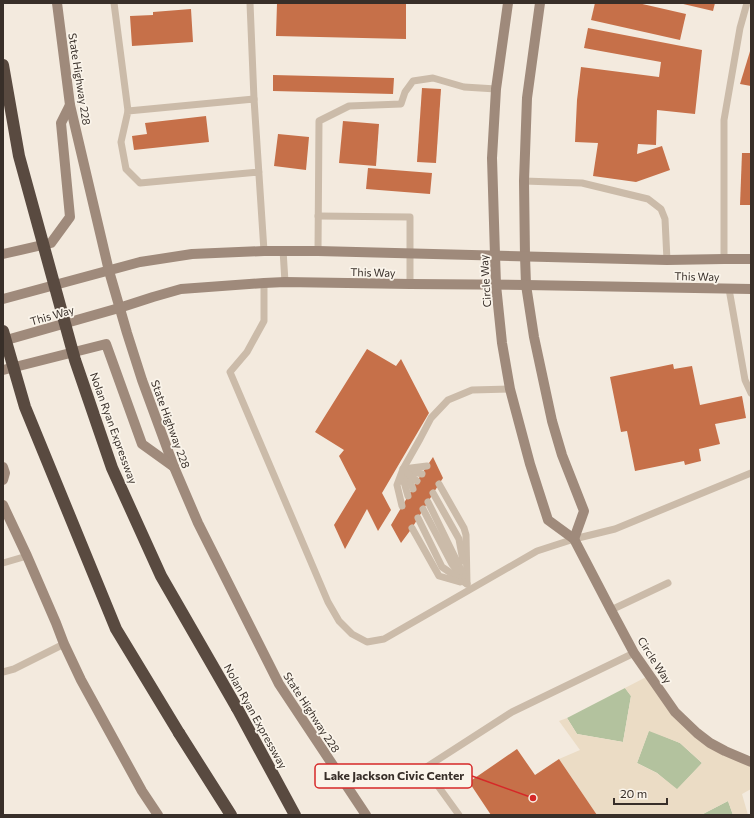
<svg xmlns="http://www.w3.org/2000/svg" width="754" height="818" viewBox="0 0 754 818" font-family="Commissioner,sans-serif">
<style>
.green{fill:#b3c29e}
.plaza{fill:#ebdcc5;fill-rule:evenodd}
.building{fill:#c67049}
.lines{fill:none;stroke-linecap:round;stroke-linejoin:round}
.lane{stroke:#cbbba9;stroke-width:7}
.secondary{stroke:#9f8a7b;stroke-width:10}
.highway{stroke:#594a40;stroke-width:12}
.highway-bridge{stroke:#594a40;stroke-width:12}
.labels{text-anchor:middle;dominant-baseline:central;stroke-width:3.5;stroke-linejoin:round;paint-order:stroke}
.street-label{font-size:11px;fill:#382f29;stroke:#faf4ea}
.leader{fill:none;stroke:#d62828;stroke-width:1.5}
.callout-dot{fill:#d62828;stroke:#faf4ea;stroke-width:1.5}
.callout{fill:#faf4ea;stroke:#d62828;stroke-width:1.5}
.callout-label{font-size:12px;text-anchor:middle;font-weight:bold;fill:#382f29}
</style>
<rect width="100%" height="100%" fill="#f3eade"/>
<g class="green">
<path d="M625,688L631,696L623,742L577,734L567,718Z"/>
<path d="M649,730L680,743L702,763L677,790L657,773L637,763Z"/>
<path d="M728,801L733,815H701Z"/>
</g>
<path class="plaza" d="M650,675L686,723L751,762V789L742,794L748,815H733L728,801L701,815H597L559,759L580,750L559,721L567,718L577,734L623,742L631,696L625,688ZM649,731L680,743L702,763L677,789L657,773L637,763Z"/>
<g class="building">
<path d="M277,3H406V39L276,36Z"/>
<path d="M595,3H638L686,14L680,40L591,20Z"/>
<path d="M679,3H715L713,11Z"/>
<path d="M191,9L193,42L132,46L130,16L153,15V12Z"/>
<path d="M588,28L702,50L695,114L657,110L656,145L638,144L637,154L662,146L670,170L636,182L593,176L598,143L575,142L577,100L581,67L659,77L661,62L584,48Z"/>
<path d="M751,48V86L740,84Z"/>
<path d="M273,75L394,78L393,94L273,91Z"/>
<path d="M422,88L441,89L436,163L417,162Z"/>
<path d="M206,116L209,142L134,150L132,136L147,134L145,123Z"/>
<path d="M343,121L379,124L376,166L339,163Z"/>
<path d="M278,134L309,137L306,170L274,166Z"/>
<path d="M742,153H751V205H740Z"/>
<path d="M368,168L432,173L430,194L366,189Z"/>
<path d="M367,349L396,366L401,359L429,413L382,493L391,510L378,531L367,509L345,549L334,525L356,489L339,456L344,450L315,432Z"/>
<path d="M673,364L674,369L692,366L700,405L742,396L746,418L715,424L720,444L699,449L701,461L685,465L684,461L635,471L627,431L621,432L610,377Z"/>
<path d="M433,457L443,478L439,484L412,528L401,543L391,525L417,481Z"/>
<path d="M517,749L535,775L559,759L597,815H491L469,782Z"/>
</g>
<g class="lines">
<g class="lane">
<path d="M114,3L128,111"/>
<path d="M250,3L254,99"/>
<path d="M259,172L140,183L126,169L121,142L128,111L254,99L264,251"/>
<path d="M524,181L582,183L648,199L661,209L665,219L667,260"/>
<path d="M318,216L410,217V284"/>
<path d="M283,250L285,282"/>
<path d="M318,251L319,121L349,106L401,104L405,92L413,81L433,78L464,87L496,89"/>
<path d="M724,259V120L740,28L747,3"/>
<path d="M264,283V321L247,352L230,372L328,602L339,621L352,634L367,642L384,639L537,551L574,539L615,529L751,473"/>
<path d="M729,289L745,380L751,393"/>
<path d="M403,469L427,466"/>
<path d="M407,470L422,474"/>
<path d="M404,471L410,481L413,489"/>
<path d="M403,473L404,482L408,496"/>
<path d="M407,473L417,481"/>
<path d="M439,484L464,528L466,535L467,584"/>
<path d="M433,493L459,539L463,561"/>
<path d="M428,502L433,512L466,580"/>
<path d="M402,506L397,485L403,469L420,439L431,418L448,400L472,390L510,389"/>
<path d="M423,509L452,564L459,573"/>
<path d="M418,518L442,567L467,584"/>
<path d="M412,528L439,576L460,582"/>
<path d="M3,563L27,556"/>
<path d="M611,610L668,583"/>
<path d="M3,672L14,669L64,644"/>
<path d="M459,815L425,768L512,712L634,653"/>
</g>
<g class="secondary">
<path d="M57,3L70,105L109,271L127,333L142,380L174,467L198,523L279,684L366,815"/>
<path d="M508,3L496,89L492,158L495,255L496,285L502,343L510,389L530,464L548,520L574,539L611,610L634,653L675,712L697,733L710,743L725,751L751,762"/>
<path d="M540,3L527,98L524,181L525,256L526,285L534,337L552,421L562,455L584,511L574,539"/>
<path d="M3,254L51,243L70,217L61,123L70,105"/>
<path d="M3,299L140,262L192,254L264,251H318L667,260L724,259H751"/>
<path d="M3,341L119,308L153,297L181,289L264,283L285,282L410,284L526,285L751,289"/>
<path d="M3,370L106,344L142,444L174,467"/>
<path d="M3,467L5,473L3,480"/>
<path d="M3,505L27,556L56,623L64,644L81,680L142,791L158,815"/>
</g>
<g class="highway">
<path d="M237,708L295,815"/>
<path d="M179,733L231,815"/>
</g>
<g class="highway-bridge">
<path d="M3,65L19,156L75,360L112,468L161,576L237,708"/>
<path d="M3,331L25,407L116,629L179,733"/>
</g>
</g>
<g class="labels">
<g class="street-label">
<text transform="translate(80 79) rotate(81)">State Highway 228</text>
<text transform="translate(373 272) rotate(1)">This Way</text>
<text transform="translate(697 276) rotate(1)">This Way</text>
<text transform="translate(485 281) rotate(-94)">Circle Way</text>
<text transform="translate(52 315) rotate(-16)">This Way</text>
<text transform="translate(171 424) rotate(70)">State Highway 228</text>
<text transform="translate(114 428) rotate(70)">Nolan Ryan Expressway</text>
<text transform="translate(655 660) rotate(57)">Circle Way</text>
<text transform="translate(312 712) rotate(57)">State Highway 228</text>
<text transform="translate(256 716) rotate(61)">Nolan Ryan Expressway</text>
</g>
</g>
<path class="leader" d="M533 798L472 776"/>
<circle class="callout-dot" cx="533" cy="798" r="4"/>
<rect class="callout" x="315" y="764" width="157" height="24" rx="4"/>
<g class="callout-label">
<text x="394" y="780">Lake Jackson Civic Center</text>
</g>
<rect width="754" height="818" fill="none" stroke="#382f29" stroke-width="8"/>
<path d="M614 798v6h53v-6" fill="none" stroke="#382f29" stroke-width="2"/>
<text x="620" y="798" font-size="12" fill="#382f29" stroke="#faf4ea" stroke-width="3" paint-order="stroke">20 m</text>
</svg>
